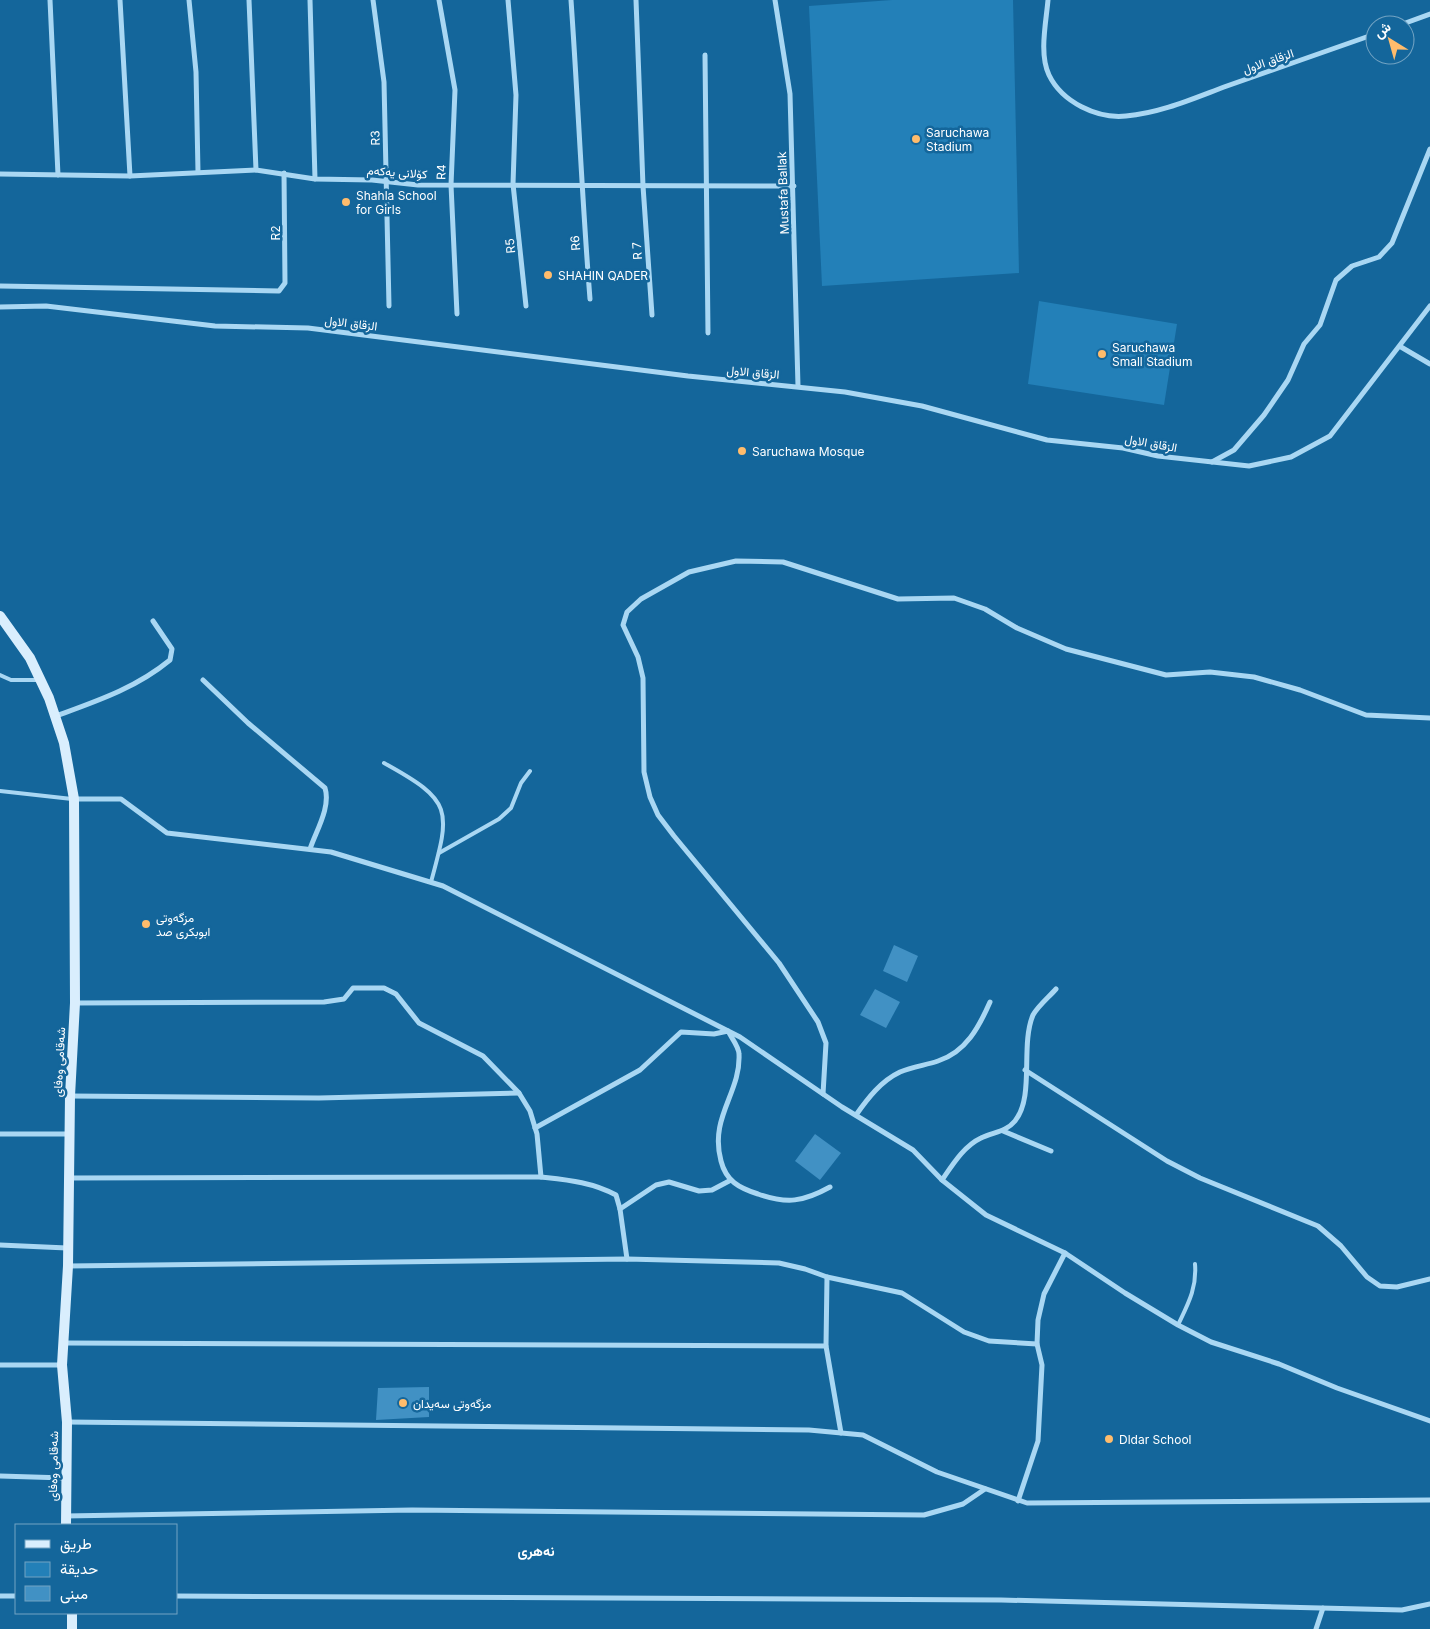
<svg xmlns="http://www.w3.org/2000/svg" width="1430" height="1629" viewBox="0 0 1430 1629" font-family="Inter,Vazirmatn,sans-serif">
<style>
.green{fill:#2380b8}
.building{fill:#4191c4}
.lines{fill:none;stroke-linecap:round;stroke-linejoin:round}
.lane{stroke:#a9d7f3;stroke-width:4}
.street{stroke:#a9d7f3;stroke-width:5}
.secondary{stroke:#d9eefd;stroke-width:10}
.poi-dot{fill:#ffbc6c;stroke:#14669b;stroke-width:2}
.labels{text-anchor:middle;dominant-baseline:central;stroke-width:5;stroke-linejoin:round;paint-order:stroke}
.street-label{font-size:12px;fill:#fff;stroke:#14669b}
.poi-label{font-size:12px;fill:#fff;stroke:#14669b;text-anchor:start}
.neighbourhood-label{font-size:14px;font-weight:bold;fill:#fff;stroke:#14669b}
</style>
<rect width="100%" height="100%" fill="#14669b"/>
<g class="green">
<path d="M892,0H1013L1019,273L822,286L809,6Z"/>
<path d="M1039,301L1177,324L1164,405L1028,384Z"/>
</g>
<g class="building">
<path d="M894,945L918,956L907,982L883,971Z"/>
<path d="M875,989L900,1002L886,1028L860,1015Z"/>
<path d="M815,1134L841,1153L820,1180L795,1161Z"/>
<path d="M429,1387V1417L376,1420L378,1388Z"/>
</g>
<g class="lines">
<g class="lane">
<path d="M0,675L11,680H39"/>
<path d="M384,763C453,801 451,809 431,882"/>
<path d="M0,791L72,799"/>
<path d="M439,853L499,819L511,808L521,783L530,771"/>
<path d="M1178,1325C1188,1304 1197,1288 1195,1264"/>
</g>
<g class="street">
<path d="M50,0L58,175"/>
<path d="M120,0L130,176"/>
<path d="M189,0L196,72L198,172"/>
<path d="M249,0L256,170"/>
<path d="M310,0L315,179"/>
<path d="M373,0L384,82L389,306"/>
<path d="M439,0L455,90L451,185L457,314"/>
<path d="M508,0L516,95L513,184L526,306"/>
<path d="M571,0C578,100 582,199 590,299"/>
<path d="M636,0L643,186L652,315"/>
<path d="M775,0L790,94L798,386"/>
<path d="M1048,0C1046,23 1039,54 1049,75C1062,102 1097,119 1126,116C1160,113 1192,99 1224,87C1274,69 1325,52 1375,34"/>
<path d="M1400,25L1430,14"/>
<path d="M705,55L708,333"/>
<path d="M0,174L130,176L256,170L315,179L372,180L418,185L794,186"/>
<path d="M0,286L279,291L285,283L284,173"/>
<path d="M0,307L46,306L215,326L308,328L688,376L845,392L922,406L1047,440L1123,448L1158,456L1249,466L1291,457L1330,436L1430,306"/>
<path d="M1401,347L1430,364"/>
<path d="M1212,462L1234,450L1264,415L1288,380L1304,344L1320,325L1336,280L1352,266L1379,257L1392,243L1430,149"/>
<path d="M203,680L248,723L325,788C331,807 316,831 310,849"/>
<path d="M56,716C97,701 136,688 170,660L172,649L153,621"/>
<path d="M74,799H121L167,833L331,852L443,886L740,1037L842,1107L913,1150L942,1180L986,1215L1065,1253L1125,1293L1178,1325L1211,1342L1279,1364L1337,1388L1430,1421"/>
<path d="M75,1003L324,1002L344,999L353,988H384L396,994L419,1023L483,1056L519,1093L530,1111L537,1134L541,1177"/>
<path d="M1025,1070L1167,1161L1200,1178L1318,1226L1341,1246L1367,1277L1380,1286L1397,1287L1430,1279"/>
<path d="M823,1094L826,1043L818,1022L779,963L674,836L658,815L650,797L644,772L643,678L638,657L623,625L627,612L641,599L689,572L736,561L783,562L898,599L954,598L985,609L1017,628L1066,649L1166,675L1210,672L1254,677L1300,690L1366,715L1430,718"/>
<path d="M70,1096L319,1098L519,1093"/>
<path d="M856,1115C868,1098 881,1081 900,1072C912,1067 926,1065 938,1061C966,1052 979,1027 990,1002"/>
<path d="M535,1128L640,1070L681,1032L714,1034L728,1031C731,1037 739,1047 739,1054C741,1093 709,1117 721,1161C726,1181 739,1188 758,1194C787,1204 803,1202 830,1187"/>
<path d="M1003,1131L1051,1151"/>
<path d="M0,1134H69"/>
<path d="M69,1178L541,1177C568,1180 592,1182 616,1195L620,1209L627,1259"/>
<path d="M942,1180C953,1164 964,1146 981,1138C993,1132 1006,1132 1015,1121C1035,1096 1020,1046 1033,1015C1038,1006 1049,997 1056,989"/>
<path d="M620,1209L656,1185L669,1182L699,1191L712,1190L731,1180"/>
<path d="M0,1245L67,1248"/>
<path d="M68,1266L627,1259L779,1263L805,1269L827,1277L902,1293L964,1332L989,1341L1037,1344"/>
<path d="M827,1277L826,1346L841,1433"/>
<path d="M64,1343L826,1346"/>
<path d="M0,1365H62"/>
<path d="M67,1422L809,1430L863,1435L937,1472L1027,1503L1430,1500"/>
<path d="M0,1476L65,1478"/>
<path d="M1018,1501L1038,1441L1042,1365L1037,1344L1038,1320L1044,1294L1065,1253"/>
<path d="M65,1516L412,1510L924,1515L963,1504L985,1489"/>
<path d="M0,1596H16"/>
<path d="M176,1596L1001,1600L1402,1610L1430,1604"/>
<path d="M1316,1629L1323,1608"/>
</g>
<g class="secondary">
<path d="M0,616L30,658L49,698L64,743L74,799L75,1003L70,1096L68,1266L62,1365L67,1422L66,1525"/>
<path d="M72,1613V1629"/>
</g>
</g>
<g class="poi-dot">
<circle cx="916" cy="139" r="5"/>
<circle cx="346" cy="202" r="5"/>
<circle cx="548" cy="275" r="5"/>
<circle cx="1102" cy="354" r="5"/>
<circle cx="742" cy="451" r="5"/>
<circle cx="146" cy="924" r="5"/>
<circle cx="403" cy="1403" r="5"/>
<circle cx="1109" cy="1439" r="5"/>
</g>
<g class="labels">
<g class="street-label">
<text transform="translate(1268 61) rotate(-19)">الزقاق الاول</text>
<text transform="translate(375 138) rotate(-91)">R3</text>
<text transform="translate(397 172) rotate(4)">کۆلانی یەکەم</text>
<text transform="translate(441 172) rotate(-88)">R4</text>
<text transform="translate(783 193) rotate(-92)">Mustafa Ballak</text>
<text transform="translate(275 233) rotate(-90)">R2</text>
<text transform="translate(575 243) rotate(-95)">R6</text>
<text transform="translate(510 246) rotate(-96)">R5</text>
<text transform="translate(637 251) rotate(-94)">R 7</text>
<text transform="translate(351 323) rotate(7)">الزقاق الاول</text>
<text transform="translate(753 372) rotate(5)">الزقاق الاول</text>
<text transform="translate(1151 443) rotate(10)">الزقاق الاول</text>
<text transform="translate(59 1062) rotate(-87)">شەقامی وەفای</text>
<text transform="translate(53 1466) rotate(-89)">شەقامی وەفای</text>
</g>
<g class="poi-label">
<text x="926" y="132">Saruchawa<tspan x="926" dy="14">Stadium</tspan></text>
<text x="356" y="195">Shahla School<tspan x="356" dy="14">for Girls</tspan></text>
<text x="558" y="275">SHAHIN QADER</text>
<text x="1112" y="347">Saruchawa<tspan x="1112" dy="14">Small Stadium</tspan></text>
<text x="752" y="451">Saruchawa Mosque</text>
<text x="156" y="917">مزگەوتی<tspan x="156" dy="14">ابوبکری صد</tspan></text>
<text x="413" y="1403">مزگەوتی سەیدان</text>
<text x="1119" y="1439">Dldar School</text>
</g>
<g class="neighbourhood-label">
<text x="536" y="1550">نەھری</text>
</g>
</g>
<rect x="15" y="1524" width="162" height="90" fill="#14669b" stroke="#72a3c3"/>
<rect x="25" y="1540" width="25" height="8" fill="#d9eefd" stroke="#72a3c3"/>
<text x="60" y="1549" font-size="15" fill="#ffffff">طريق</text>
<rect x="25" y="1562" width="25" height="15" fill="#2380b8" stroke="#72a3c3"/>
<text x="60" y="1574" font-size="15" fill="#ffffff">حديقة</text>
<rect x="25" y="1586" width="25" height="15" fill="#4191c4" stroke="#72a3c3"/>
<text x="60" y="1599" font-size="15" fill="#ffffff">مبنى</text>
<g transform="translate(1390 40) rotate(323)"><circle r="24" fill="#14669b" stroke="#72a3c3"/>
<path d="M0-4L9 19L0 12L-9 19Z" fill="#ffbc6c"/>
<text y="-8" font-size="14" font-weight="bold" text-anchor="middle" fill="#ffffff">ش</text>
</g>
</svg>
